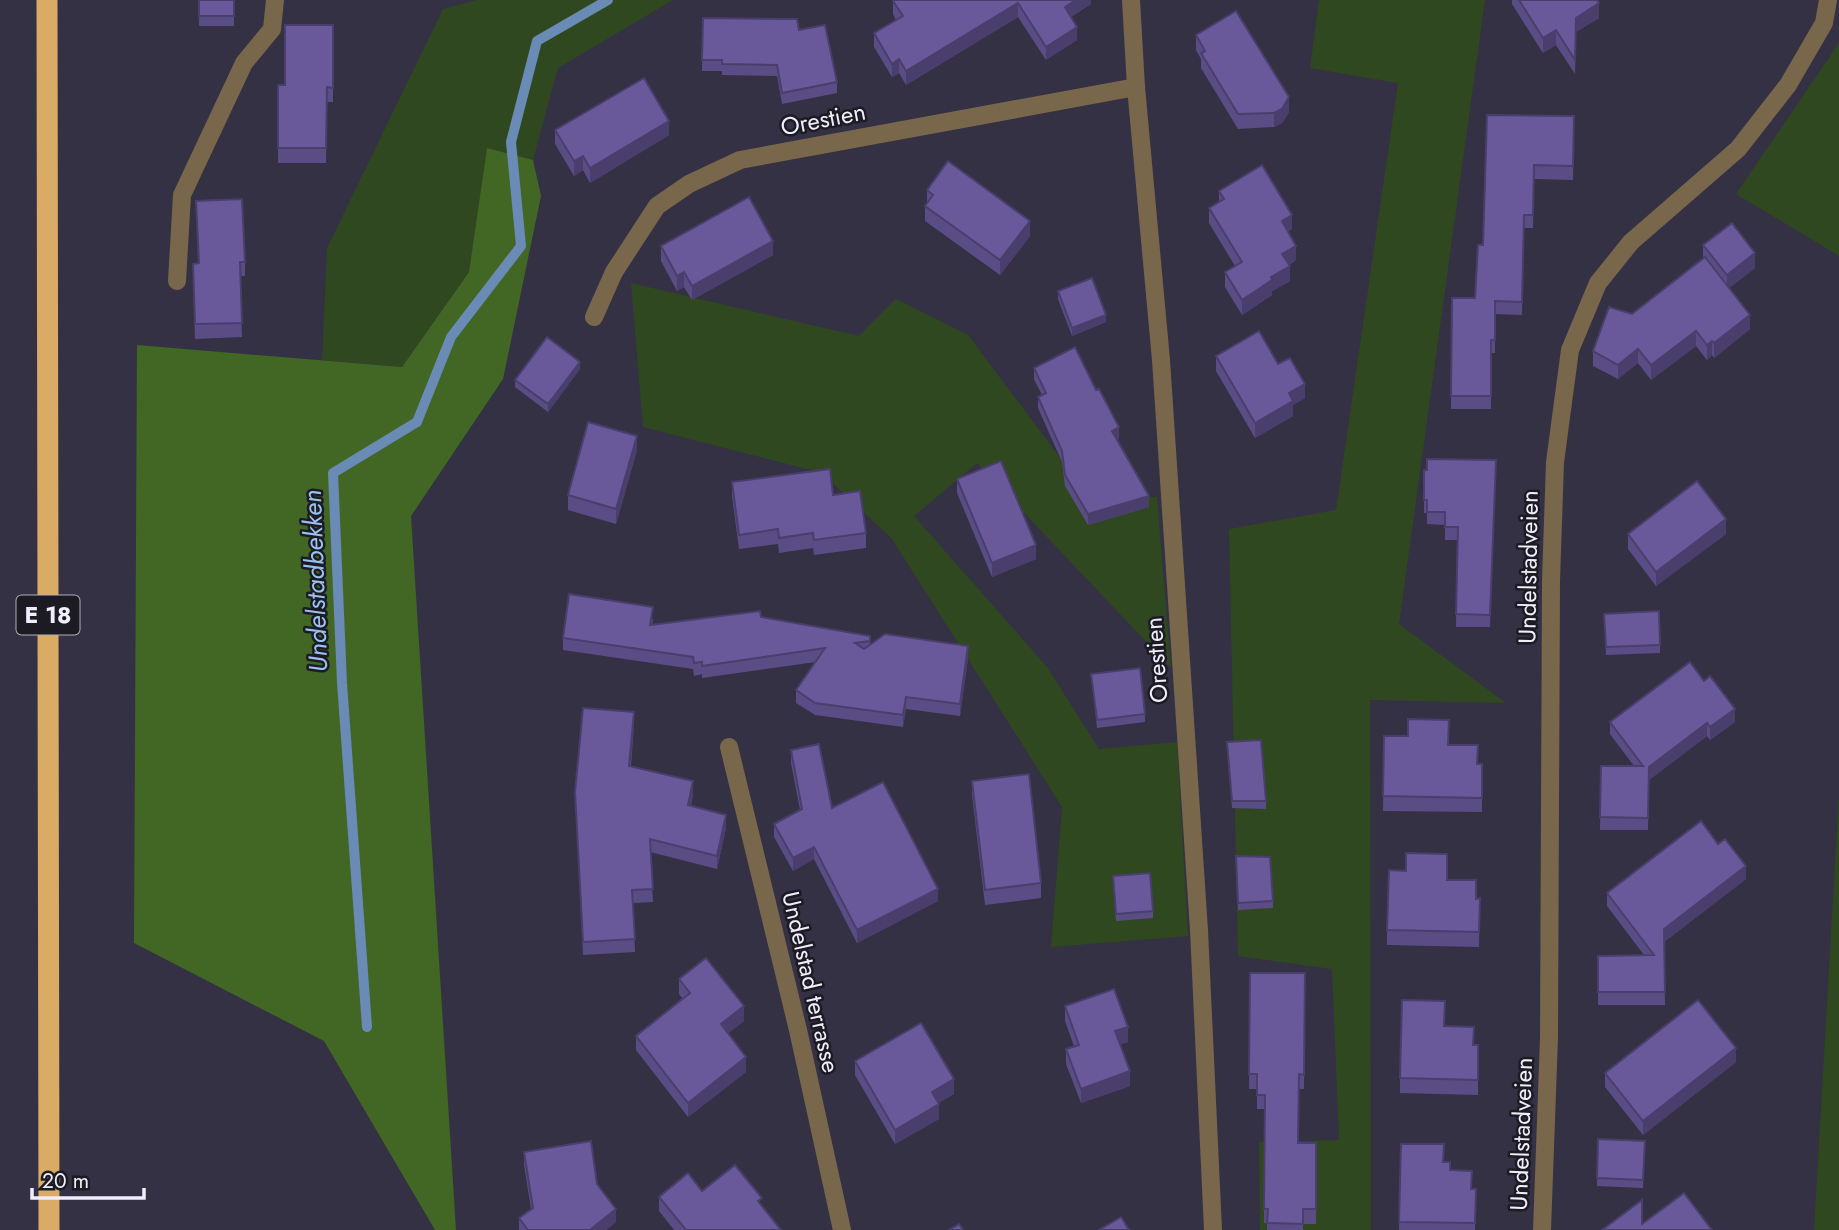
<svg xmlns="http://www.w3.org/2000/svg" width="1839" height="1230" viewBox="0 0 1839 1230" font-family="Jost,sans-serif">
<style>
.green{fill:#30481f}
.forest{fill:#426725}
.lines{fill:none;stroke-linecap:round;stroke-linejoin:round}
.stream{stroke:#698bb5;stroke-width:10}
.minor{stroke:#79674b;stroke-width:18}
.motorway{stroke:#d9ab64;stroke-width:21}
.wall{fill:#5a4d85}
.shaded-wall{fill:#4a3e6c}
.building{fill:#69599b;stroke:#4a3e6c;stroke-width:2}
.labels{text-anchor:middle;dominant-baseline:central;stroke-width:5;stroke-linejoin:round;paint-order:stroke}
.shield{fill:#1c1a23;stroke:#b0aeba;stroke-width:2}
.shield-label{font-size:23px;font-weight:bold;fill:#f0eefa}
.street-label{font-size:24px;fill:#f0eefa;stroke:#1c1a23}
.water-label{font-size:26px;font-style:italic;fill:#9ac2f1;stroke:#1c1a23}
</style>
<rect width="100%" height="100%" fill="#343144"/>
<g class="green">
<path d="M477,0H673L558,68L533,160L487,148L469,272L402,367L322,360L327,248L443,9Z"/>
<path d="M1319,0H1485L1399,624L1506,703L1370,700L1371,1230H1260L1259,1142L1339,1140L1332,969L1238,956L1229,529L1336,510L1398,83L1310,68Z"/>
<path d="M1839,43V256L1736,194Z"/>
<path d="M631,283L859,336L896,299L968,335L1088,495L1157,497L1171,668L977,463L914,516L1047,667L1099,749L1177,742L1188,936L1051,947L1062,807L892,539L822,473L643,427Z"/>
<path d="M1839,794V1230H1814Z"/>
</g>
<path class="forest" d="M487,148L533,160L541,196L503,379L411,516L456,1230H435L324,1041L134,943L137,345L402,367L469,272Z"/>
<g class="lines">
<path class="stream" d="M367,1027L342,683L333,473L417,422L451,337L521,246L511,142L537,41L608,0"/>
<g class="minor">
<path d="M1131,0L1136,87L1161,360L1199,930L1213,1230"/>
<path d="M177,281L182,195L244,63L272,29L275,0"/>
<path d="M594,317L614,272L657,206L689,184L740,160L1136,87"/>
<path d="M729,747L798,1030L842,1230"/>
<path d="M1542,1230L1549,1038L1551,581L1555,462L1570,350L1598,283L1631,242L1738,149L1788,85L1824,23L1828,0"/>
</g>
<path class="motorway" d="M47,0L49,1230"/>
</g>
<g class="wall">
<rect x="199" y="0" width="35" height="26"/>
<path d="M1091,0V4L1071,17L1077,40L1046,60L1018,17L906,85L899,73L892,77L874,47V33L896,20L893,14V1Z"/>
<path d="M1512,0H1597L1599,18L1576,32L1575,74L1556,45L1543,53L1512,4Z"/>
<path d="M703,18L799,30L837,82V93L782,104L777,76L722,75V71H702Z"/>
<path d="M333,25V102H327L326,163H278V85H285Z"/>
<path d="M1196,35L1289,112L1282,123L1274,127L1238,129L1201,68V59L1196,50Z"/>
<path d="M1487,115L1574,116L1573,180L1534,179L1533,228H1524L1522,315L1495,314V353H1491V409H1451L1452,298H1475L1483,245Z"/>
<path d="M555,130L669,135L590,183L583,170L574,176L555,144Z"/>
<path d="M927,190L1030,236L1000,275L925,221V206L927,203Z"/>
<path d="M1219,191L1292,229L1288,232L1296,260L1289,265L1290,281L1272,291V295L1242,315L1225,287V272L1235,266L1209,223V208L1219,202Z"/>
<path d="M196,201L245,262V276H240L242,337L195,339L193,278L198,263Z"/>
<path d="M1703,245L1755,268L1729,288L1750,329L1714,358L1712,355L1707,360L1696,346L1651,380L1638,363L1618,379L1593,366V351L1632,314L1703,258Z"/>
<path d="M661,246L773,255L692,300L684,287L677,291L661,261Z"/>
<path d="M1058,291L1106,322L1072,336L1058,299Z"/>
<path d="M1216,356L1278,364L1305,398L1293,405V416L1255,438L1216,371Z"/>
<path d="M1034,368L1119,438L1117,439L1149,507L1088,525L1065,486L1062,462L1038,408V397L1042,395L1034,379Z"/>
<path d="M580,369L548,412L515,387V380Z"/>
<path d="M637,450L616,524L568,510V495Z"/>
<path d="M1496,460L1490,627H1456L1457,540H1445V525L1427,524V513H1424V500Z"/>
<path d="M957,479L1036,559L992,577L957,493Z"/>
<path d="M732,482L833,495L866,533V548L814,555L813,548L779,553L778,544L739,549L732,496Z"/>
<path d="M1628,534H1726L1656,586L1628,549Z"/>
<path d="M1604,614L1660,645V653L1606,655Z"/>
<path d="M761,617L870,636V645L968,658L960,716L906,709L903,727L815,715L796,703V690L816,662L702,678V674L694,676L693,669L563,650V638L653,619L652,625Z"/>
<path d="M1091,674L1145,714V722L1097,728Z"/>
<path d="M1610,722H1735L1710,740L1707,736L1649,780L1648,830H1600L1601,766H1634L1610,734Z"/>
<path d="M634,725L631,766L693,794L691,806L726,828L717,869L650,852L653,902L633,903L635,952L583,955L575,792Z"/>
<path d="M1384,736L1449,745L1478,764H1482V812L1383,811Z"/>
<path d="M1227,742L1266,801V809L1232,808Z"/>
<path d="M791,750L832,808L938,901L857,943L814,859L793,871L774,837V824L800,810L791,763Z"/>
<path d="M972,781L1041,883V898L985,905L972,795Z"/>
<path d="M1236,863L1273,901V908L1238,910Z"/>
<path d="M1113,876L1153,911V918L1116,921Z"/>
<path d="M1746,879L1664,942L1665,1005H1598V956L1644,955L1607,906V893Z"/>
<path d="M1447,880L1476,899L1480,898L1479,947L1387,945V930Z"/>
<path d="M1250,973H1305L1304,1089H1299V1143H1316V1224H1303V1230H1267V1223H1264L1265,1109H1257V1089H1249Z"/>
<path d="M679,979L744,1021L728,1033L746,1072L688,1117L636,1050V1036L683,999L679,994Z"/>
<path d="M1065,1006L1128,1042L1120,1044L1130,1086L1081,1103L1066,1064V1049L1074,1046L1065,1021Z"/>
<path d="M1474,1045H1478V1095L1400,1093V1078Z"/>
<path d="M855,1061L954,1094L938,1103L939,1119L895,1144L855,1075Z"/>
<path d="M1736,1062L1643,1135L1605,1087V1073Z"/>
<path d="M1598,1139L1645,1141L1643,1188L1597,1186Z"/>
<path d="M1401,1144L1444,1162L1450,1170L1472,1189H1476L1475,1230H1399Z"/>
<path d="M524,1152L597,1184L616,1222L606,1230H519V1218L531,1209L524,1165Z"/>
<path d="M702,1191L762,1206L781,1230H674L659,1211V1197Z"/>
</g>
<g class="shaded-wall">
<path d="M1076,0H1091V4L1065,20V7Z"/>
<path d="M1018,3V17L906,85V71Z"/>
<path d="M1599,3V18L1576,32L1575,74L1576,18Z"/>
<path d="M1077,27V40L1046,60V47Z"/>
<path d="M1556,30V45L1543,53V38Z"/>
<path d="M899,59V73L892,77V64Z"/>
<path d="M1289,97V112L1282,123L1274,127V113Z"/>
<path d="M669,121V135L590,183V168Z"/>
<path d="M583,156V170L574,176V161Z"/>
<path d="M1292,215V229L1282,236V221Z"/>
<path d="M1030,221V236L1000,275V260Z"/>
<path d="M773,241V255L692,300V286Z"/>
<path d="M1296,246V260L1282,269V254Z"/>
<path d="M1755,253V268L1727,290V275Z"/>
<path d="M1290,266V281L1272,291V295L1242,315V300L1271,277Z"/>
<path d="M684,272V287L677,291V276Z"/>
<path d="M1106,315V322L1072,336V328Z"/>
<path d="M1750,315V329L1714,358V343Z"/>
<path d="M1696,331V346L1651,380V365Z"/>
<path d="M1712,341V355L1707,360V345Z"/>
<path d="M1638,349V363L1618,379V365Z"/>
<path d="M580,362V369L548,412V404Z"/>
<path d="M1305,384V398L1293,405V416L1255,438V423L1289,393Z"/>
<path d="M1119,427V438L1112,442V431Z"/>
<path d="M637,436V450L616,524V509Z"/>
<path d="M1149,496V507L1088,525V514Z"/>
<path d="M1726,519V534L1656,586V572Z"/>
<path d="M1036,545V559L992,577V563Z"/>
<path d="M968,646V658L960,716V704Z"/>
<path d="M906,697V709L903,727V715Z"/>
<path d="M1735,709V722L1710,740V727Z"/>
<path d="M634,712V725L629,779V766Z"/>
<path d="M1707,723V736L1649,780L1648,830L1649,767Z"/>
<path d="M693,781V794L688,818V805Z"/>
<path d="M726,815V828L717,869V856Z"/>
<path d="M814,847V859L793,871V858Z"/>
<path d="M1746,866V879L1664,942V929Z"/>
<path d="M938,889V901L857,943V930Z"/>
<path d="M744,1006V1021L721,1039V1024Z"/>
<path d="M1128,1027V1042L1115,1046V1031Z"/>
<path d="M1736,1048V1062L1643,1135V1121Z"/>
<path d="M746,1057V1072L688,1117V1103Z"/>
<path d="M1130,1071V1086L1081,1103V1089Z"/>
<path d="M954,1079V1094L932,1106V1092Z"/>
<path d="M939,1104V1119L895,1144V1130Z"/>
<path d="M616,1209V1222L606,1230H591V1229Z"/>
</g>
<g class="building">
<rect x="199" y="0" width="35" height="16"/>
<path d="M894,0H1076L1065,7L1077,27L1046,47L1018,3L906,71L899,59L892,64L874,33L903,16L893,1Z"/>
<path d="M1519,0H1597L1599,3L1576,18L1575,60L1556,30L1543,38Z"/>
<path d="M1236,11L1289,97L1282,109L1274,113L1238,114L1201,53L1205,51L1196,35Z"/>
<path d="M703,18L797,19L799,30L825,25L837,82L782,93L777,65L722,64V60H702Z"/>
<path d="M285,25H333V88L327,87L326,148H278V85H285Z"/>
<path d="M644,78L669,121L590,168L583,156L574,161L555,130Z"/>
<path d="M1487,115L1574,116L1573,166L1534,165L1533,215H1524L1522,302L1495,301V340H1491V396H1451L1452,298H1475L1478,245H1483Z"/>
<path d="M948,161L1030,221L1000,260L925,206L933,195L927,190Z"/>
<path d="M1262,165L1292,215L1282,221L1296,246L1282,254L1290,266L1271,277L1272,280L1242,300L1225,272L1242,262L1209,208L1224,199L1219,191Z"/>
<path d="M749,197L773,241L692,286L684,272L677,276L661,246Z"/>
<path d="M242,199L245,262H240L242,323L195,324L193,264L199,263L196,201Z"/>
<path d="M1732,223L1755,253L1727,275L1703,245Z"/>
<path d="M1705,257L1750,315L1714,343L1712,341L1707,345L1696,331L1651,365L1638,349L1618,365L1593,351L1609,307L1632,314Z"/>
<path d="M1092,278L1106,315L1072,328L1058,291Z"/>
<path d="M1259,331L1278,364L1290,358L1305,384L1289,393L1293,401L1255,423L1216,356Z"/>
<path d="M547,337L580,362L548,404L515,380Z"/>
<path d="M1075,347L1096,390L1099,389L1119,427L1112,431L1149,496L1088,514L1065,475L1062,451L1038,397L1046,393L1034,368Z"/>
<path d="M588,422L637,436L616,509L568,495Z"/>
<path d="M1427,459L1496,460L1490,615L1456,614L1458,527H1445V512H1427V500H1424V470H1427Z"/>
<path d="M1001,461L1036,545L992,563L957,479Z"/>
<path d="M830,469L833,495L860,491L866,533L814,540L813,533L779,538L778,529L739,535L732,482Z"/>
<path d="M1697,481L1726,519L1656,572L1628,534Z"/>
<path d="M569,594L653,607L650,625L760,611L761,617L870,636V641L855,643L864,649L885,634L968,646L960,704L906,697L903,715L815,703L796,690L825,648L702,666V662L694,663L693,657L563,638Z"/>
<path d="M1659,611L1660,645L1606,647L1604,614Z"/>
<path d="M1690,662L1704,681L1710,676L1735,709L1710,727L1707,723L1649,767L1648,818L1600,817L1601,766H1643L1610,722Z"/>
<path d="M1140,668L1145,714L1097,720L1091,674Z"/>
<path d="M583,708L634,712L629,766L693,781L688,805L726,815L717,856L650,839L653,889L632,890L635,939L583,942L575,792Z"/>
<path d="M1408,719L1449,720L1448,745H1478L1477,764H1482V798L1383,796L1384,736H1408Z"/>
<path d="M1261,740L1266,801H1232L1227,742Z"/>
<path d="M819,744L832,808L883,782L938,889L857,930L814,847L793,858L774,824L802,809L791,750Z"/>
<path d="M1029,774L1041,883L985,890L972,781Z"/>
<path d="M1701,821L1718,844L1725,839L1746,866L1664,929L1665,992H1598V956L1654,955L1607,893Z"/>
<path d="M1406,853L1447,854V880H1476V899L1480,898L1479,932L1387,930L1389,870L1406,871Z"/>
<path d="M1236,856L1270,857L1273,901L1238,903Z"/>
<path d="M1150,873L1153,911L1116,914L1113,876Z"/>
<path d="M706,958L744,1006L721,1024L746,1057L688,1103L636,1036L690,993L679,979Z"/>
<path d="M1250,973H1305L1304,1075L1299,1074L1298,1143H1316V1209H1303V1224L1267,1223L1268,1209H1264L1265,1095H1257V1074H1249Z"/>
<path d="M1114,989L1128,1027L1115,1031L1130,1071L1081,1089L1066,1049L1079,1045L1065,1006Z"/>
<path d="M1402,1000L1445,1001L1444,1026L1474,1027L1473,1045H1478V1080L1400,1078Z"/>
<path d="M1698,1000L1736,1048L1643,1121L1605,1073Z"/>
<path d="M921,1023L954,1079L932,1092L939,1104L895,1130L855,1061Z"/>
<path d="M1598,1139L1645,1141L1643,1180L1597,1178Z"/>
<path d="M591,1141L597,1184L616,1209L591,1229L592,1230H528L519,1218L533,1208L524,1152Z"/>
<path d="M1401,1144H1444L1443,1162H1450V1170L1472,1171L1471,1189H1476L1475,1223L1399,1222Z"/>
<path d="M735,1165L762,1198L758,1201L781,1230H686L659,1197L688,1173L702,1191Z"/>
<path d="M1684,1193L1712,1230H1602L1642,1200V1224Z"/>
<path d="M1121,1217L1129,1230H1099Z"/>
<path d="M959,1224L963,1230H949Z"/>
</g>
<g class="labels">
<rect class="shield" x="16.5" y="595.5" width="63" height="39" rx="5"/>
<g class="shield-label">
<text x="48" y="615">E 18</text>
</g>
<g class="street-label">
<text transform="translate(823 119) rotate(-11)">Orestien</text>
<text transform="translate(1528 567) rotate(-89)">Undelstadveien</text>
<text transform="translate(1156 660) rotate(-94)">Orestien</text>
<text transform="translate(811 982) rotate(77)">Undelstad terrasse</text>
<text transform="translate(1521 1134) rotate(-88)">Undelstadveien</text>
</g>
<g class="water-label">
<text transform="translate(315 581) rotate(-92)">Undelstadbekken</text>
</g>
</g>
<path d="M32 1188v10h112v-10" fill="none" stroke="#f0eefa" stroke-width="3.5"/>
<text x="42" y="1188" font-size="21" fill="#f0eefa" stroke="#1c1a23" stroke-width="5" paint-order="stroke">20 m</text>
</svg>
